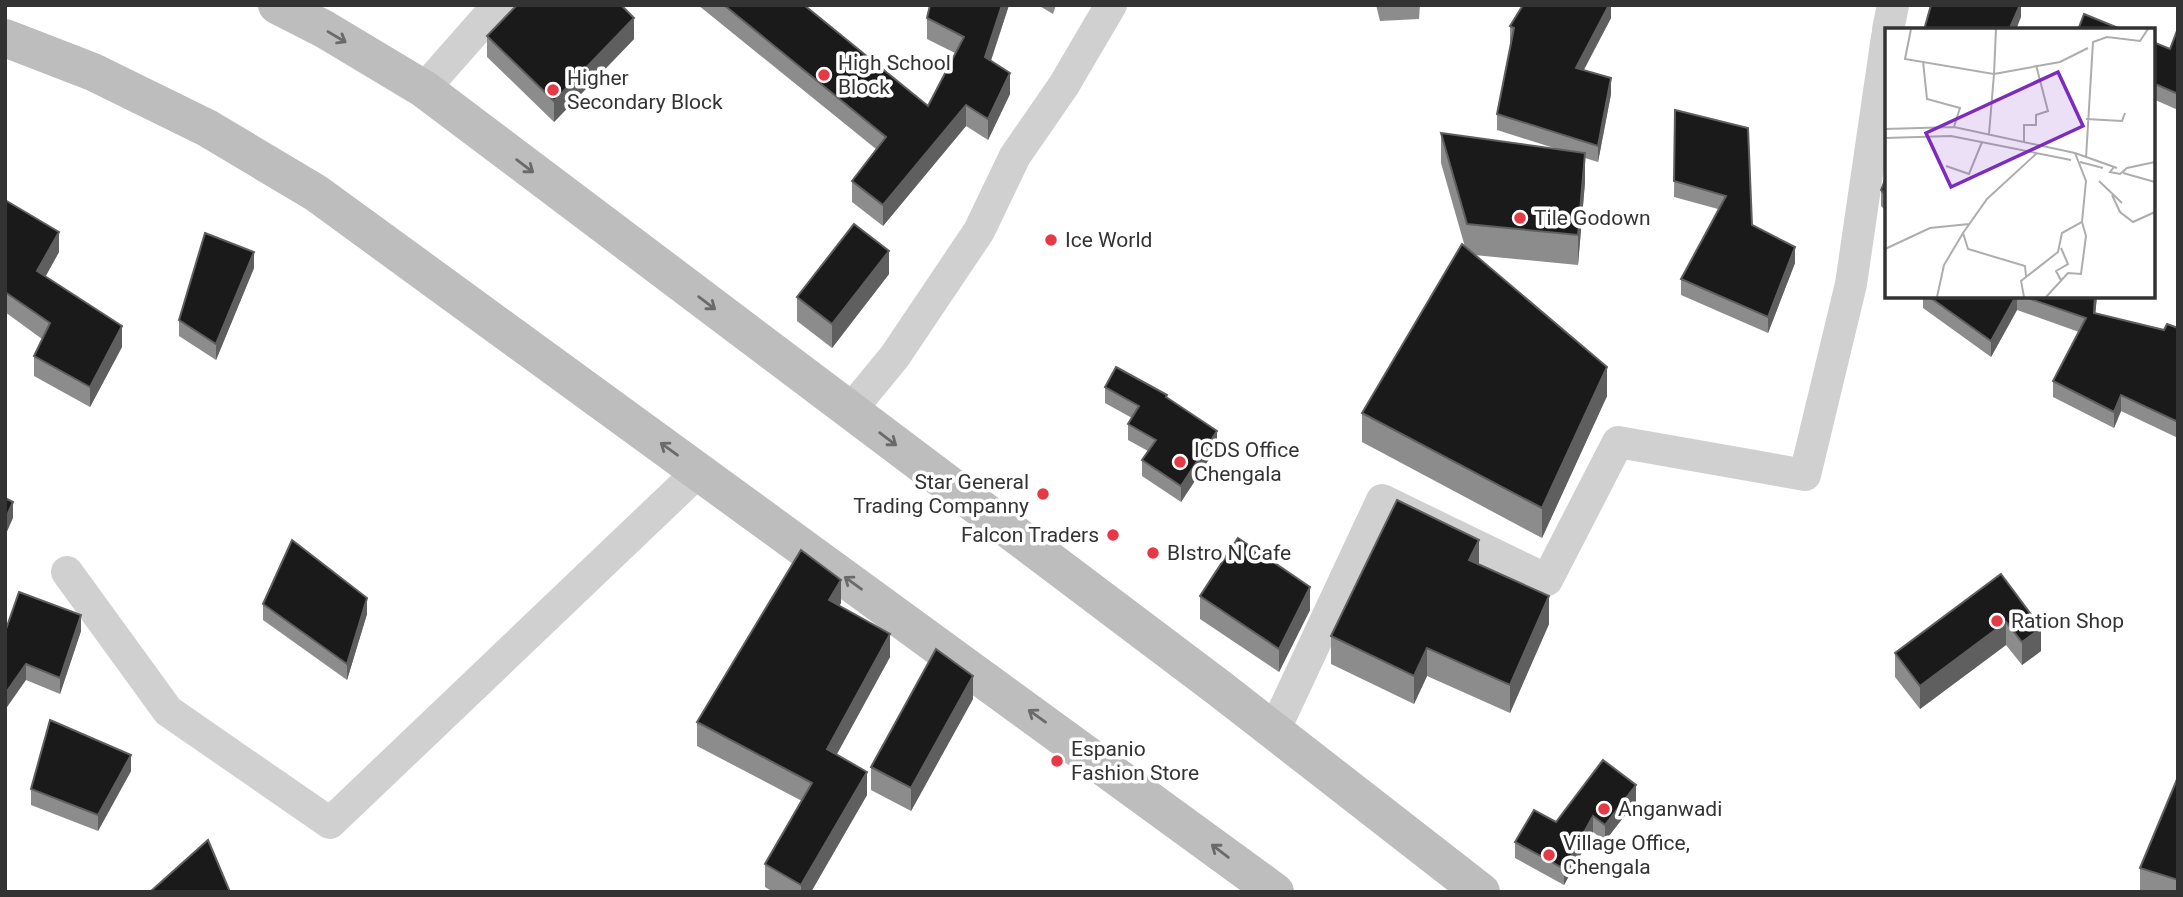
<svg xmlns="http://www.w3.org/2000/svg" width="2183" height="897" viewBox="0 0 2183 897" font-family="Roboto,sans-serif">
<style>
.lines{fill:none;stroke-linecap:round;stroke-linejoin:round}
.street{stroke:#d0d0d0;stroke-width:32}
.secondary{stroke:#bdbdbd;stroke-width:38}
.wall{fill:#8c8c8c}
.shaded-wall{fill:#5f5f5f}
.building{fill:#1a1a1a;stroke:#5f5f5f;stroke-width:2}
.oneway{stroke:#6a6a6a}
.poi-dot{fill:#e63946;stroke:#fff;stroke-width:2.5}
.labels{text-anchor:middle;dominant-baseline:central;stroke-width:7;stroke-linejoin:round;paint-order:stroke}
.poi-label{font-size:21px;fill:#333;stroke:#fff;text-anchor:start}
.inset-road{fill:none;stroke:#adadad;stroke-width:2}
.view{fill:#7b2cbf;fill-opacity:0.15;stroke:#7b2cbf;stroke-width:3.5}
.inset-edge{fill:none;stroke:#333;stroke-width:3.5}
</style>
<rect width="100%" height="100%" fill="#fff"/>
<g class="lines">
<g class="street">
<path d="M1888,30L1893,5"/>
<path d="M424,89L498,5"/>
<path d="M850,411L895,356L979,231L1015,156L1064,85L1111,5"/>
<path d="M67,572L168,711L330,823L699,471"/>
<path d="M1274,731L1382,500L1547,580L1618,442L1805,475L1851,284L1887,37"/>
</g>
<g class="secondary">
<path d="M277,5L324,29L424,89L1219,688L1481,892"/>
<path d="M5,38L93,72L207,128L316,193L1275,892"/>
</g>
</g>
<g class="wall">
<path d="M698,5H804L928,106L955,53L927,39V18L930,5H1009L991,61L1010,94L988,140L966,126L883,226L852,202V181L876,149Z"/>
<path d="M1038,5H1056L1053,14Z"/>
<path d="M1376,5H1420L1419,19L1380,21Z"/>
<path d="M1611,5V18L1584,70L1611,94L1598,162L1585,158V182L1578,265L1474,255L1607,396L1542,538L1362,442V413L1465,247L1441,163V133L1557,149L1497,130V114L1512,43L1510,42V26Z"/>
<path d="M2178,28V110L2153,99V42L2170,49Z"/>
<path d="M487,36L634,39L554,122L487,57Z"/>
<path d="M1675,110L1752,225L1795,263L1768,333L1681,295V279L1718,209L1674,197Z"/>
<path d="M1887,175V212L1881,206V190Z"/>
<path d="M5,200L59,252L45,277L122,347L90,407L34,376V356L42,339L5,312Z"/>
<path d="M254,268L216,360L179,336V320Z"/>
<path d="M889,274L832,348L797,321V297Z"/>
<path d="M1923,296H2097L2095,313L2164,330L2178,328V438L2121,411L2114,428L2053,397V381L2079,332L2017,310L1991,357L1923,308Z"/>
<path d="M1105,387L1167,398L1217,447L1181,502L1142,476V460L1148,451L1128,440V424L1132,418L1105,403Z"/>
<path d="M1479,565L1549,624L1510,713L1427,676L1414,704L1331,664V636Z"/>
<path d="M2001,574L2041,651L2022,665L2006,645L1920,709L1895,677V653Z"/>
<path d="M1200,596L1310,610L1279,672L1200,619Z"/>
<path d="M841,603L839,606L890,657L837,754L867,795L811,892H773L765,887V864L802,801L697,746V722Z"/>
<path d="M263,604L367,614L347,680L263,620Z"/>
<path d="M81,631L60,694L26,680L5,632Z"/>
<path d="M973,699L911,811L871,790V767Z"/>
<path d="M131,771L98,831L31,805V789Z"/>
<path d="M2178,777V892L2140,891V868Z"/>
<path d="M1636,801L1605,841L1593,832L1564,885L1515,858V842L1556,822Z"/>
</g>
<g class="shaded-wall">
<path d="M1002,5H1009L985,78V57Z"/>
<path d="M1609,5H1611V18L1576,84V68Z"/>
<path d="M2020,5H2021V17L2016,30H2009Z"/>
<path d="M634,18V39L554,122V101Z"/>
<path d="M1010,73V94L988,140V119Z"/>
<path d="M1611,78V94L1598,162V146Z"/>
<path d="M966,105V126L883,226V205Z"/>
<path d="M1585,153V182L1578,265V235Z"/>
<path d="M59,232V252L37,292V271Z"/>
<path d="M1795,247V263L1768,333V317Z"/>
<path d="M889,251V274L832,348V324Z"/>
<path d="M254,252V268L216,360V344Z"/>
<path d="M2016,296H2017V310L1991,357V341Z"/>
<path d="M2095,296H2097L2094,329V313Z"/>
<path d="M122,326V347L90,407V387Z"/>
<path d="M1607,367V396L1542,538V508Z"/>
<path d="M2121,395V411L2114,428V412Z"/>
<path d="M1217,431V447L1181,502V486Z"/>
<path d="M13,502V518L5,536V520Z"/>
<path d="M1479,540V567L1469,560Z"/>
<path d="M841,580V603L829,624V600Z"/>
<path d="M1310,587V610L1279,672V649Z"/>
<path d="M1549,596V624L1510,713V685Z"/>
<path d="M367,598V614L347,680V664Z"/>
<path d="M81,615V631L60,694V678Z"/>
<path d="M2006,622V645L1920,709V686Z"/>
<path d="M2041,628V651L2022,665V642Z"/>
<path d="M890,634V657L827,772V749Z"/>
<path d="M1427,648V676L1414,704V676Z"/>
<path d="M26,664V680L5,710V694Z"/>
<path d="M973,676V699L911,811V788Z"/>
<path d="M131,755V771L98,831V815Z"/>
<path d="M867,772V795L811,892H801V885Z"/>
<path d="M1636,785V801L1605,841V825Z"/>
<path d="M1593,816V832L1564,885V869Z"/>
</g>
<g class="building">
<path d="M517,5H621L634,18L554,101L487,36Z"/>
<path d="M724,5H804L928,106L964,37L927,18L930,5H1002L985,57L1010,73L988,119L966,105L883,205L852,181L886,137Z"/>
<path d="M1523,5H1609L1576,68L1611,78L1598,146L1497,114L1514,28L1510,26Z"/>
<path d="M1931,5H2020L2009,30H1924Z"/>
<path d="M2084,14L2123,30H2078Z"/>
<path d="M2178,28V94L2153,83V42L2170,49Z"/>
<path d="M1675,110L1748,128L1752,225L1795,247L1768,317L1681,279L1726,196L1674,181Z"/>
<path d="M1441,133L1585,153L1578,235L1467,224Z"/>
<path d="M1887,175V196L1881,190Z"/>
<path d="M5,200L59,232L37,271L122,326L90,387L34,356L50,323L5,292Z"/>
<path d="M854,224L889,251L832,324L797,297Z"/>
<path d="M205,233L254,252L216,344L179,320Z"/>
<path d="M1462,244L1607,367L1542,508L1362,413Z"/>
<path d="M1928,296H2016L1991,341Z"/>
<path d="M2022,296H2095L2094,313L2164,330L2167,324L2178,328V422L2121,395L2114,412L2053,381L2086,318Z"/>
<path d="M1116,367L1167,395L1166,397L1217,431L1181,486L1142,460L1156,440L1128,424L1139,406L1105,387Z"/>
<path d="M5,498L13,502L5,520Z"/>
<path d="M1397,500L1479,540L1469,560L1549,596L1510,685L1427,648L1414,676L1331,636Z"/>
<path d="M1238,538L1310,587L1279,649L1200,596Z"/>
<path d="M292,540L367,598L347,664L263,604Z"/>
<path d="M801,550L841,580L829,600L890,634L827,749L867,772L801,885L765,864L812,783L697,722Z"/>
<path d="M2001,574L2041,628L2022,642L2006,622L1920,686L1895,653Z"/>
<path d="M19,592L81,615L60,678L26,664L5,694V632Z"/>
<path d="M936,649L973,676L911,788L871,767Z"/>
<path d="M50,720L131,755L98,815L31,789Z"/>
<path d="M1603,760L1636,785L1605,825L1593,816L1564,869L1515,842L1534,810L1556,822Z"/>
<path d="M2178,777V880L2140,868Z"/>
<path d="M208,840L230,892H150Z"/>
</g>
<defs><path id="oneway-shaft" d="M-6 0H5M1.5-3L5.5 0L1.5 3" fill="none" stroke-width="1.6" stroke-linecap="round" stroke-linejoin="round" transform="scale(1.75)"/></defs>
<g class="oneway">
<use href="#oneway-shaft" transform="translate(337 37) rotate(31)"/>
<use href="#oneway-shaft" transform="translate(525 166) rotate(37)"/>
<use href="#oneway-shaft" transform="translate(707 303) rotate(37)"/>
<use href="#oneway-shaft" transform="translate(888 439) rotate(37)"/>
<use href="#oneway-shaft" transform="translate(669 449) rotate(-144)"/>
<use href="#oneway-shaft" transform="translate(853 583) rotate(-144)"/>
<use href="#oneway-shaft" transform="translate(1037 716) rotate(-144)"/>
<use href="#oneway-shaft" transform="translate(1220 851) rotate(-143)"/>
</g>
<g class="poi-dot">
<circle cx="824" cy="75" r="7"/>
<circle cx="553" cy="90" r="7"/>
<circle cx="1520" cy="218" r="7"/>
<circle cx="1051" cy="240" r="7"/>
<circle cx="1180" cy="462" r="7"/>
<circle cx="1043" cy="494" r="7"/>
<circle cx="1113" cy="535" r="7"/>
<circle cx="1153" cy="553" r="7"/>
<circle cx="1997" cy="621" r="7"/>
<circle cx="1057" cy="761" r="7"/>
<circle cx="1604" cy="809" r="7"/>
<circle cx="1549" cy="855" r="7"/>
</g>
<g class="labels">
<g class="poi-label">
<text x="838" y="63">High School<tspan x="838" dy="24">Block</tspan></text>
<text x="567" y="78">Higher<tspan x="567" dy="24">Secondary Block</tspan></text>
<text x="1534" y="218">Tile Godown</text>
<text x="1065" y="240">Ice World</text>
<text x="1194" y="450">ICDS Office<tspan x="1194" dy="24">Chengala</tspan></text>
<text x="1029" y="482" text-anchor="end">Star General<tspan x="1029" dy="24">Trading Companny</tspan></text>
<text x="1099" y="535" text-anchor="end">Falcon Traders</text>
<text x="1167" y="553">BIstro N Cafe</text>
<text x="2011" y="621">Ration Shop</text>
<text x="1071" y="749">Espanio<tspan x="1071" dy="24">Fashion Store</tspan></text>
<text x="1618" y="809">Anganwadi</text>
<text x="1563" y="843">Village Office,<tspan x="1563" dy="24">Chengala</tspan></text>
</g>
</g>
<g transform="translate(1885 28)">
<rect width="270" height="270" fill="#fff"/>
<path class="inset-road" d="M26,1L20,31L109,46L104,106M111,1L109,46L175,34L203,20M38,33L42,71L75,80L69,99M201,91L237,93L240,85M0,101L69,99L190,125M0,110L66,108L186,132M139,114V97H151V87L163,83L151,37M190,125L232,140M201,130L208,14L222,9L255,13L263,1M195,134L218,140M61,138L84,146L97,114M229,139L225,144L235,146L242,140L270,134M238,145L270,154M214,153L237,175M227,167L235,184L248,194L270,184M78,205L83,221L140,238L141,248M176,220L183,236L171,243L176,252M0,221L45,200L84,196M52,269L59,237L78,205L102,171L152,125M139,269L136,253L173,224L177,205L197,194L201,153L190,125M161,269L183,245L196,246L201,208L197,194"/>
<path class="view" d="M173,44L198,98L66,159L41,105Z"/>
<rect width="270" height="270" class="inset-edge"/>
</g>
<rect width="2183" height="897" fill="none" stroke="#333333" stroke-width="14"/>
</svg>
